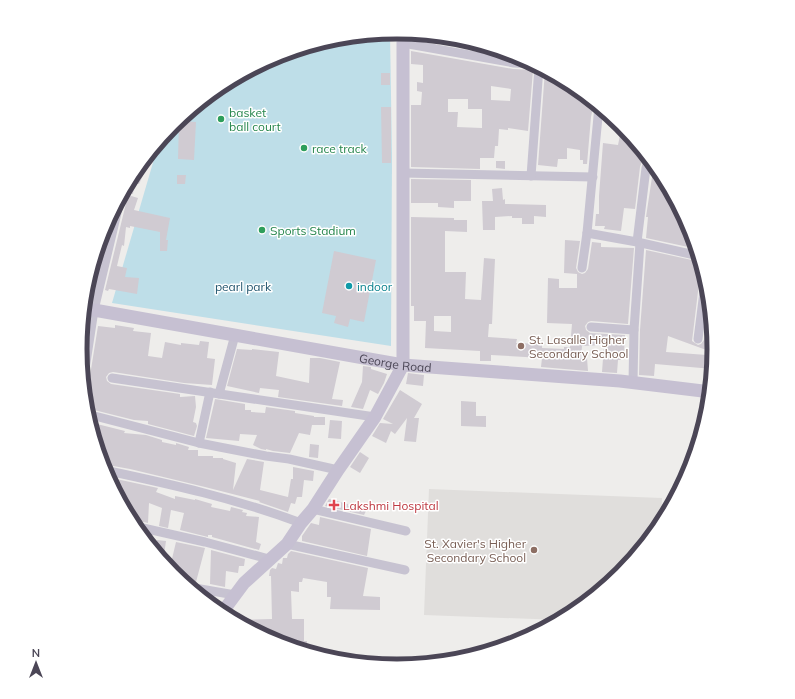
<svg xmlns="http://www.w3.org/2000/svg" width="795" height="699" viewBox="0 0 795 699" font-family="Mulish,sans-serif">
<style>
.education{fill:#e0dedc}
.green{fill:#bedee8}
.building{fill:#d0cbd2;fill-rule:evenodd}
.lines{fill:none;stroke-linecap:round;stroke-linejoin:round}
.street{stroke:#c7c3d1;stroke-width:9}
.secondary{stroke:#c6c0d2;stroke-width:13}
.leisure-dot{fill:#2e9e5b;stroke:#fff;stroke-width:1.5}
.culture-dot{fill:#0f9aa8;stroke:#fff;stroke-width:1.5}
.education-dot{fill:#8d6e63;stroke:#fff;stroke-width:1.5}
.health-dot{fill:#e0444e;stroke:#fff;stroke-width:1.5}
.labels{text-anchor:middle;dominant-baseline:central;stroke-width:3;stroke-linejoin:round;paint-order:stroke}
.leisure-label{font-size:12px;fill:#27864d;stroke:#fff;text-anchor:start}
.park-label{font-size:12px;fill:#21546d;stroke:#fff}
.culture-label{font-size:12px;fill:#0d838f;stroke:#fff;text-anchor:start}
.education-label{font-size:12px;fill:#785e54;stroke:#fff;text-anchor:start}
.street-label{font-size:12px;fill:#4b4656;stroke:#fff}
.health-label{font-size:12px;fill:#be3a42;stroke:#fff;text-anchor:start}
.rim{fill:none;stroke:#4b4656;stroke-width:5}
</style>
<rect width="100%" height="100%" fill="#eeedeb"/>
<path class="education" d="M429,489L662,498L661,526L622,574L574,614L561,620L424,615Z"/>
<path class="green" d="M390,33L392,157L391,346L112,303L159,142L173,125L221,85L276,56L336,38Z"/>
<g class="building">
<path d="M411,33L460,38L477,43L476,50L411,38Z"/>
<path d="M499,50L507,53V56L498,54Z"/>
<path d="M411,51L513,69L533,70L528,131L508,128V130L499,129L498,146H495L494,158H480V169L411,167V105H421L422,92L417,91V82L423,83V65L411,64ZM491,86L511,89L510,101L491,100ZM448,99H468V109H482V128L457,127L458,112H448Z"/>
<path d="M545,70L574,86L594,102L591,117L587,164H583V160H580V150L567,148V159H558L557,167L538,165Z"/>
<rect x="381" y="73" width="9" height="12"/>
<path d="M381,107H391V163H382Z"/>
<path d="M179,121L196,122L194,160L178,159Z"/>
<path d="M622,125L645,153L640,167L635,209L624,208L621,231L604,229L605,226H595L596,214H599V196L603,143L618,145Z"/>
<path d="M496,161H505V169L496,168Z"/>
<path d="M654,164L662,173L691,228L697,248H693L646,238L648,217H646Z"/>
<path d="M138,168L145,171L139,184L132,182Z"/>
<path d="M177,175H186L185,184H177Z"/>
<path d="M411,179L471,180V201H454V208L438,207V203H411Z"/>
<path d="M128,185L134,186L133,194L126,192Z"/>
<path d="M502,188L503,200L505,199V204L546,205V217L534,216V224H522V218H512V216L495,217V230H483L482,201H493L492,189Z"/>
<path d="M128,195L138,198L134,210L170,218L166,240H168L167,251H160V232L130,226V228L126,227L124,246L122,245L117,266L127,268L125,277L139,278L137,294L109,289L108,291L105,290Z"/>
<path d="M411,217L454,218V220H467V232L445,231V272H466L465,299L481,300L484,258L495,259L492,324H489L488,337L517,339L516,343L542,344V348L564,349V347H570L572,324L547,323L548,278L559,279V288H577V274L564,273L565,240L580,241L576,268L578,272L582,274L585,273L588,269L592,242L601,243V247L634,248L628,324L591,321L588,322L585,326L586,330L590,333L625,335L624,353L621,352V360H618L617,373L602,372L604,345L582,346L581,358H587L588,371L541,367L542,358L491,355V361H480V351L425,348L426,321H414V306H411ZM434,316H451V332L434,331Z"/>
<path d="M646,250L701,262L704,271L700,275L692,341L698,345L701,344L704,340L710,295L713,326L712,334H713L715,345L710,344L709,351L668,336L666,352L707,355V358H714L713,369L655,364L654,376L639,375L640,330Z"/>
<path d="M334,251L376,260L364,322L350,319L348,327L334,323L336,316L322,313Z"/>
<path d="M91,271L97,272L95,281L88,280Z"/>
<path d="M115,325L134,328L133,331L151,333L148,356L162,358L165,342L181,345V343L199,345L200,341L209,342L207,358L215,359L212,385L184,383L113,372L109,373L106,377L107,381L111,384L180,394V397L195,396L196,407L193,422L196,423L197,426L194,436L148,424V421L134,420L86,408L87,388H88L98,326L115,328Z"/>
<path d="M237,349L252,350V349L279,352L276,376L309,383L310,358H320L340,362L332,399L343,400L342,406L278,397L279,390L260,388L259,393L227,386Z"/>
<path d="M363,366L371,367V369L387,374L384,383L378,394L370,390L363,409L351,407L362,382Z"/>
<path d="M408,373L424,375L423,386L406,384Z"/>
<path d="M400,390L422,404L414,418H419L416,442L404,441L407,418L395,434L391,431L386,443L372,436L380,423L393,424L383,419Z"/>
<path d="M215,399L245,404V410H251V412L265,413L266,407L295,411V413L314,416V417H325V425H312L310,435L299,433L290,453L273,451L266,449V450L261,449L253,445L257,435L240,434L239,441L206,438Z"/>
<path d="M461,401L476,402V416H486V427L461,426Z"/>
<path d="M330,420L342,421L341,439L328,438Z"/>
<path d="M89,422L125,431L124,433L146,435L162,440V442L176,445V443L189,447L188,450H198V456H213V458H223V459L236,463L233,490L247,459L264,462L260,490L288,497L291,479H293V467L314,471L313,481L304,480L302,497H297L295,504L291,503L288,512L259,502L260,501L205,487L130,469L102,464Z"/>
<path d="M310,444L319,445L318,458L309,457Z"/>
<path d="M360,452L369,458L360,473L350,467Z"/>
<path d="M107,477L158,488L156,492L175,499V496L195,500V499L212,504L211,507L230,511L231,507L243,510L242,512L247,513L246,516L259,517L256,542L261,544L259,550L212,537V535H208V537L180,530L184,513L171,510L168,528L159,526L162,508L149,503L148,523L135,520L131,521Z"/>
<path d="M329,499L348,504V506L366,511L364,515L325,506Z"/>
<path d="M320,517L371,529L367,556L302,541V536L311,523L319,525Z"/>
<path d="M157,540L166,541L163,562L155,552Z"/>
<path d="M176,542L205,548L196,582L187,581L184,583L173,574L163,562L171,563Z"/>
<path d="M211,550L245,559L244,566H239L238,573L226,571L225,587L210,584Z"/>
<path d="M291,551L368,568L363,596L380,597V610L330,609L331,597H327V582L303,578L302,582H299V592L291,591L292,619H304V641H307V652L276,643L233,620L272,619L271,576H269L270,570L272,568L276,569L278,563L282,564L283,558H287L288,554Z"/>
</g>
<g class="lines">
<g class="street">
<path d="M403,43L514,63L533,64"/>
<path d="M403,173L593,177"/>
<path d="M531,176L539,67"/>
<path d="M587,233L637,242L699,256"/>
<path d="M637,242L646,168L649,158"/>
<path d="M582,268L587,233L599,106"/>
<path d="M591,327L634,330"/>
<path d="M698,339L706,276"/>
<path d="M112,378L375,417"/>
<path d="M83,382L94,310L121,196"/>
<path d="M633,382L634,330L640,243"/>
<path d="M219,394L235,335"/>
<path d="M87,414L199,443L266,456L289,459L338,470"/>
<path d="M199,443L210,392"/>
<path d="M104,470C170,484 237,499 301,523"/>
<path d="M313,509L406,531"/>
<path d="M134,526L205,542L269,559"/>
<path d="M287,544L405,570"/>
<path d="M189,587L235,595"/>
</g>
<g class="secondary">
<path id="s1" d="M84,310H94L403,365L620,381L711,392"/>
<path d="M221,614L244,583L287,544L301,523L313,509L338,470L375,417L403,365V33"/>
</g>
</g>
<g class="leisure-dot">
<circle cx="221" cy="119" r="4"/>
<circle cx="304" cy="148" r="4"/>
<circle cx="262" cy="230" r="4"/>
</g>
<circle class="culture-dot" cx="349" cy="286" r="4"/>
<g class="education-dot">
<circle cx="521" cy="346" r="4"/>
<circle cx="534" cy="550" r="4"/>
</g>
<path class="health-dot" d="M332 499h4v4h4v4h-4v4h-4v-4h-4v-4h4z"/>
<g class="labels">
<g class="leisure-label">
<text x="229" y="112">basket<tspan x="229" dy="14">ball court</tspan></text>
<text x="312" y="148">race track</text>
<text x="270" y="230">Sports Stadium</text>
</g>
<g class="park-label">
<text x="243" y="286">pearl park</text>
</g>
<g class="culture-label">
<text x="357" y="286">indoor</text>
</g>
<g class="education-label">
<text x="529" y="339">St. Lasalle Higher<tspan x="529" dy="14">Secondary School</tspan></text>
<text x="526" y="543" text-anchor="end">St. Xavier's Higher<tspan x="526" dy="14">Secondary School</tspan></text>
</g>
<g class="street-label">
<text stroke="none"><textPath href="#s1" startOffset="316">George Road</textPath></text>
</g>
<g class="health-label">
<text x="343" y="505">Lakshmi Hospital</text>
</g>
</g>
<path d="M0 0H795V699H0ZM87 349a310 310 0 1 1 620 0a310 310 0 1 1-620 0Z" fill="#fff" fill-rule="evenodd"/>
<path class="rim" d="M87 349a310 310 0 1 1 620 0a310 310 0 1 1-620 0Z"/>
<g transform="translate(36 663)" stroke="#ffffff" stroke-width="3" paint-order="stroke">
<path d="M0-3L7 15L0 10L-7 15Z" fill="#4b4656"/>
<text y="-6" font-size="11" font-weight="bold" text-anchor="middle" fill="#4b4656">N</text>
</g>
</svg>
